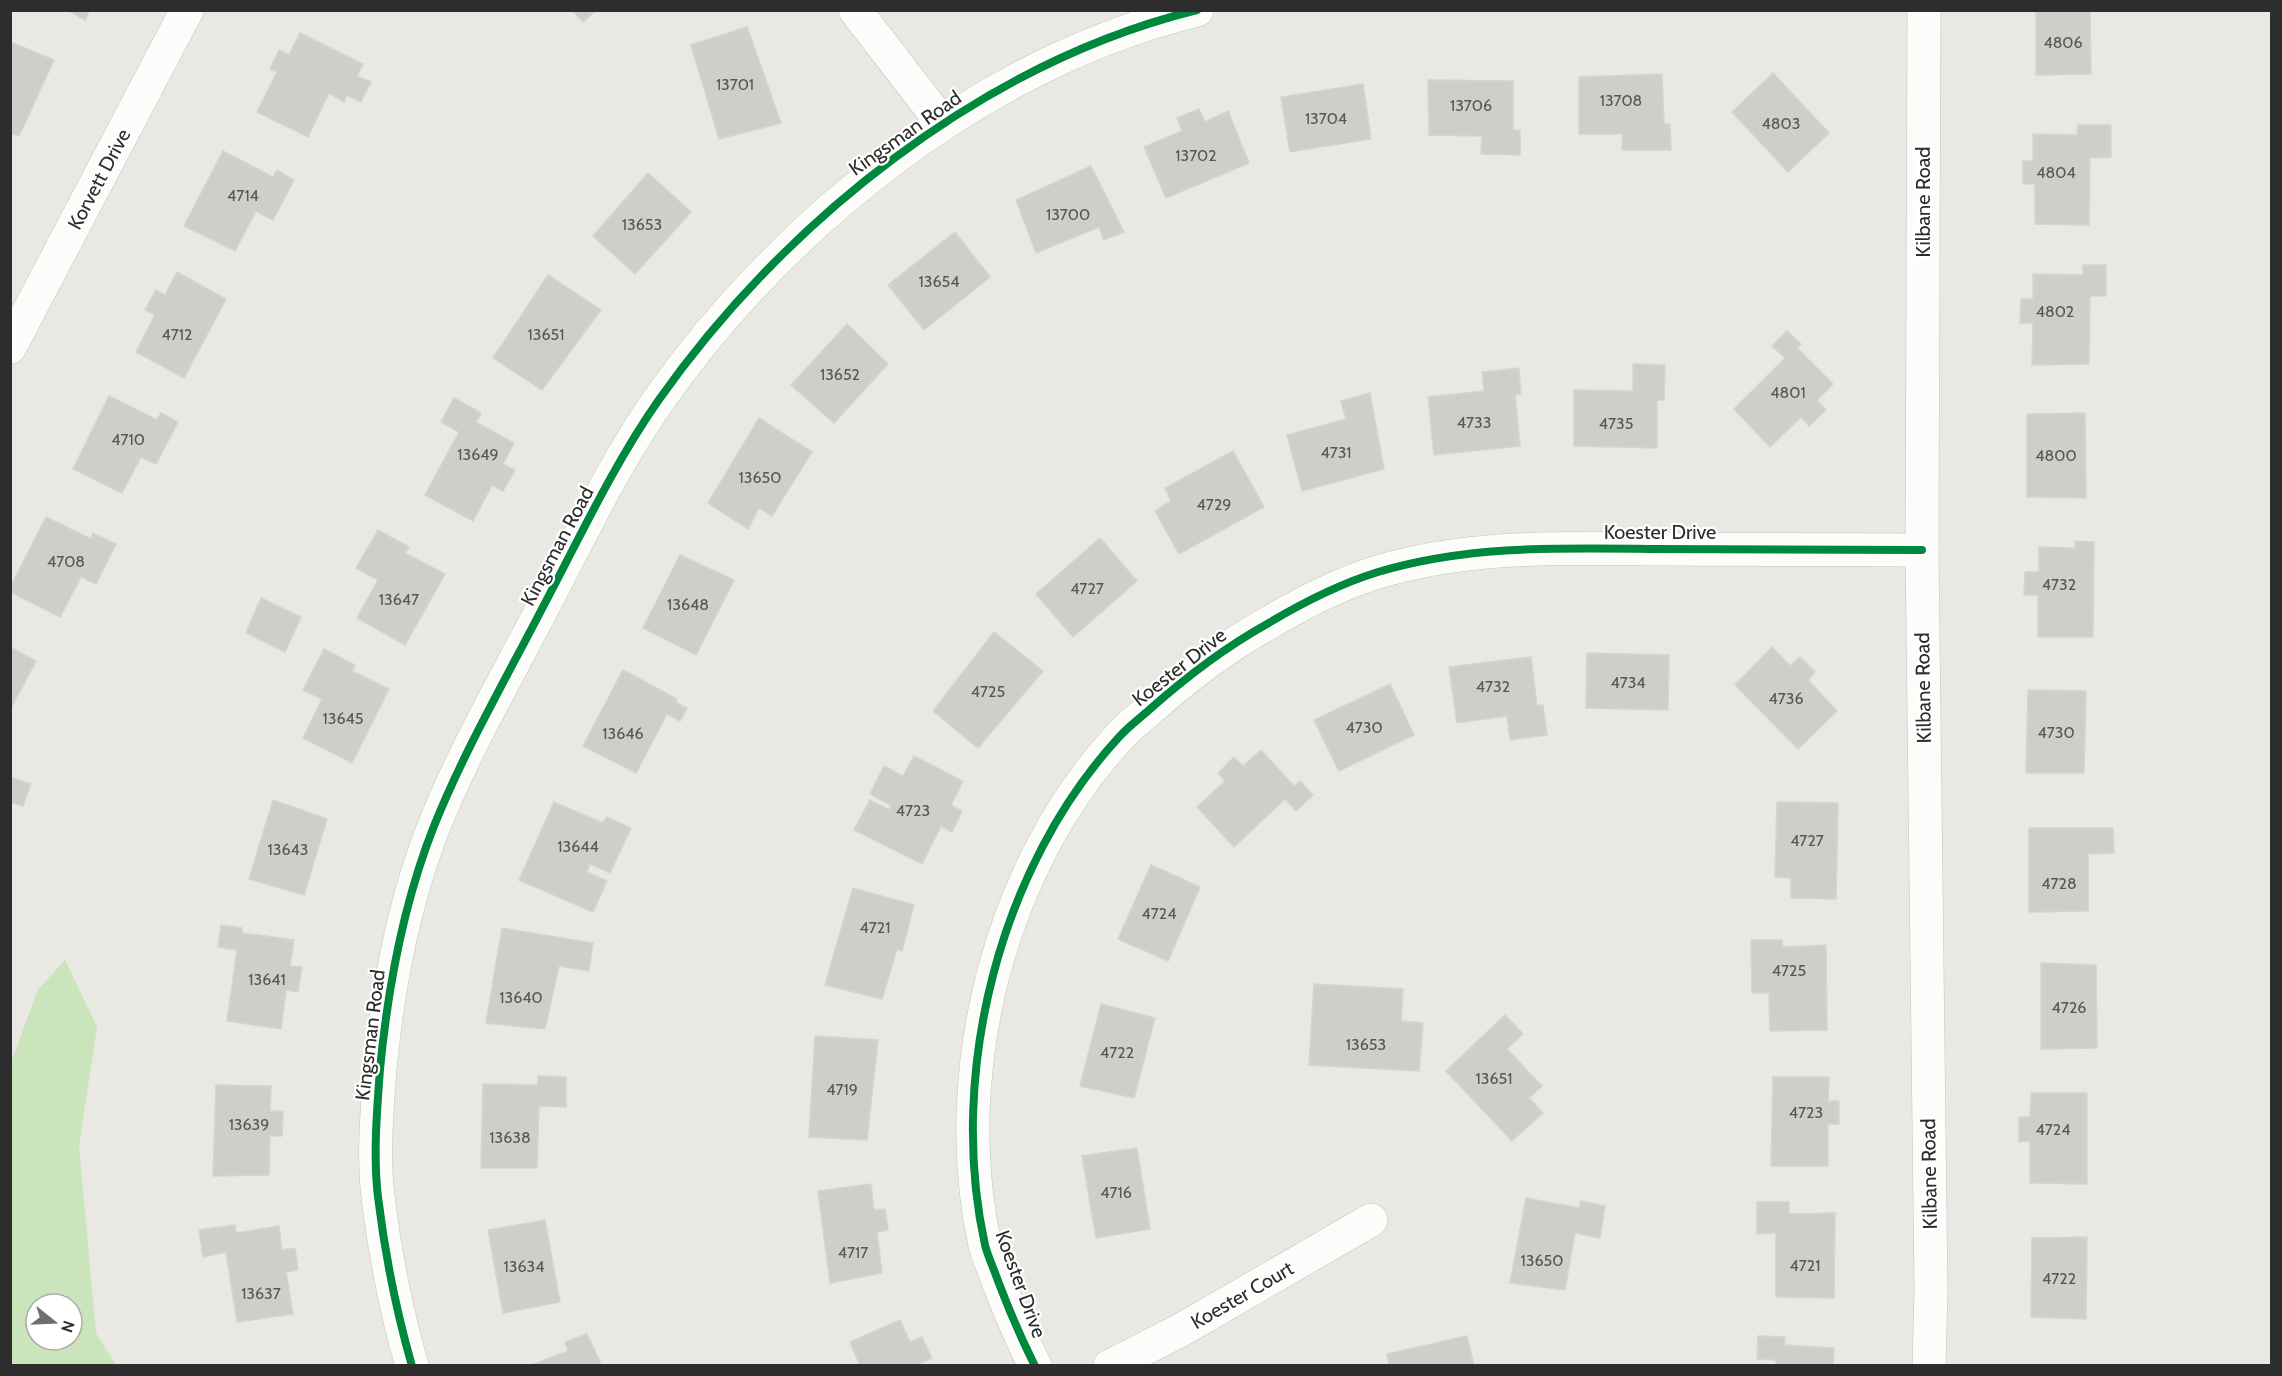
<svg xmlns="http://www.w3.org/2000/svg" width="2282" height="1376" viewBox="0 0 2282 1376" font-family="Cabin,sans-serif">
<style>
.green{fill:#cae5bc;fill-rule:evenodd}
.building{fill:#cfcec9;stroke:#d5d4cf;stroke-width:1.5}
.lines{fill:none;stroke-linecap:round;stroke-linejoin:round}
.street-casing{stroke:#c4c4c3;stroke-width:34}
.street{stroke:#fcfcfb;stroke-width:33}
.cycleway-casing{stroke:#fff;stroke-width:11}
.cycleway{stroke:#00873e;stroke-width:8}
.labels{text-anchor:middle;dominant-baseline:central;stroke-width:4.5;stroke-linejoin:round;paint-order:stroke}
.number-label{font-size:16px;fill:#575756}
.street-label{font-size:20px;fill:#2d2d2d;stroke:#fff}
</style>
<rect width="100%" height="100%" fill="#eae8e2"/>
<path class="green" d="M65,960L97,1027L79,1146L96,1333L116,1365H11V1059L16,1050L37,991ZM36,1304H72V1340H36Z"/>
<g class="building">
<path d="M67,10H90L85,20Z"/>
<path d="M572,10H596L583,22Z"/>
<path d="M2036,10H2090L2091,74L2036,75Z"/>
<path d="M747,27L781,123L719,139L691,45Z"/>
<path d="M300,33L363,64L357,76L371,82L361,102L347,95L344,102L329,93L308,137L257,112L277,72L270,69L279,50L289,55Z"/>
<path d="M10,42L54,60L19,136L10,133Z"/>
<path d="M1773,73L1829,133L1788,172L1732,112Z"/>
<path d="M1662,74L1664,124H1670L1671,150H1622L1623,134H1579V77Z"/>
<path d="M1428,80L1513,81V130H1520V155L1481,154L1482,136L1429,135Z"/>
<path d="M1363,84L1371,139L1290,152L1281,97Z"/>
<path d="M1199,109L1205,122L1228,111L1249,163L1166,198L1144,147L1182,131L1177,118Z"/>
<path d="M2078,125H2111V157L2090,158L2089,225L2035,224V184H2023V161H2033V134L2077,135Z"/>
<path d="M223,151L273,177L277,170L294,180L273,220L256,211L235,251L184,226Z"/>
<path d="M1091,166L1124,232L1104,240L1099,227L1036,253L1016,200Z"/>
<path d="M648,173L691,212L635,274L593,236Z"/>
<path d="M955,232L990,277L924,330L888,285Z"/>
<path d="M2083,265H2106V296H2090L2089,364L2032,365L2033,323H2020L2021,299H2033V274L2083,275Z"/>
<path d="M177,272L226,299L184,378L136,352L155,315L145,310L156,290L165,295Z"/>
<path d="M548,275L601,310L542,390L493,358Z"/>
<path d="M847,324L888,364L834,423L791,385Z"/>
<path d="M1787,331L1801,344L1797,348L1833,384L1817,400L1826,410L1809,426L1801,417L1770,447L1734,409L1785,358L1772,346Z"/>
<path d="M1633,364L1665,365L1664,400H1657V448L1574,446V390L1633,391Z"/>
<path d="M1519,368L1521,394L1515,395L1520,446L1434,455L1428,397L1484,391L1482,372Z"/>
<path d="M1370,393L1384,469L1302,491L1287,435L1346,419L1341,401Z"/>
<path d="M109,396L157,420L161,413L178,422L156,464L141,457L122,493L73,469Z"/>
<path d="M454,398L481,413L476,422L514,443L503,464L515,470L503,491L492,485L473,521L425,495L459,432L441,422Z"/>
<path d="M2085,413L2086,498L2027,497V414Z"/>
<path d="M759,418L812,452L772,516L759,508L748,529L708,503Z"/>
<path d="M1233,451L1264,507L1179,554L1155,511L1171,501L1165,488Z"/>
<path d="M46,517L91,539L93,533L116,544L96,584L81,577L60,617L10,592V588Z"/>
<path d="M378,530L409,547L405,553L445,574L405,645L357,618L378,580L356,568Z"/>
<path d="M1100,538L1137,581L1073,637L1036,594Z"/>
<path d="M2075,541L2094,542L2093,637H2038V595H2024L2025,572H2039V547L2075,548Z"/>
<path d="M680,555L734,580L696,655L643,628Z"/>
<path d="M261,598L301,617L285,652L246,633Z"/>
<path d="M994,632L1043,671L978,748L933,711Z"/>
<path d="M10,647L36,661L10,710Z"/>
<path d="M1772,647L1790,666L1800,657L1815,672L1808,680L1837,711L1798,749L1735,685Z"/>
<path d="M324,649L355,665L352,671L389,689L352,763L303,738L322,699L303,690Z"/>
<path d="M1587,653L1669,655L1668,710L1586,708Z"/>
<path d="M1531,657L1537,706L1543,705L1547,735L1510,740L1507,716L1457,723L1449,667Z"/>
<path d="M623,670L677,699L675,702L687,708L680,721L667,714L636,773L583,746Z"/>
<path d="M1390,684L1414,735L1339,771L1314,720Z"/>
<path d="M2028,690L2086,691L2084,773H2026Z"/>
<path d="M1261,750L1294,786L1300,781L1313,795L1296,811L1285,799L1234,847L1197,807L1225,781L1218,773L1234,757L1243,766Z"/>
<path d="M914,756L963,781L951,805L962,811L952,832L941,826L922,864L854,830L870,800L889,810L891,805L870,794L884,766L903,776Z"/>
<path d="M10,777L31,784L23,806L10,802Z"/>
<path d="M273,800L327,819L304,895L249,879Z"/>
<path d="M554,802L603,823L607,817L631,828L610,873L590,864L587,872L607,881L593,912L519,880Z"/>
<path d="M1777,802L1838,803L1836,899L1791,898V878L1775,877Z"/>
<path d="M2029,828H2113L2114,853L2088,854V911L2029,912Z"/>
<path d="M1151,865L1200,887L1168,961L1118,939Z"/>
<path d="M853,888L914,905L902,951L897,949L882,999L825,985Z"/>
<path d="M221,925L242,928V933L294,940L290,966L302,967L298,992L286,990L281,1029L227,1021L237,950L218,947Z"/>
<path d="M502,928L593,943L589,971L559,966L545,1029L486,1023Z"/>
<path d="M1751,940H1782L1783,947L1826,945L1827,1030L1770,1031L1769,993H1752Z"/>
<path d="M2041,963L2096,965L2097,1048L2041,1049Z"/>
<path d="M1314,984L1403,989L1401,1021L1423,1023L1419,1071L1309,1065Z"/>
<path d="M1101,1004L1155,1018L1134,1098L1080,1086Z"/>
<path d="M1505,1015L1523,1034L1507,1049L1542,1086L1529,1098L1543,1113L1512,1141L1446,1071Z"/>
<path d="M815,1036L878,1040L867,1140L809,1137Z"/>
<path d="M538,1076L566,1077V1107L539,1106L537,1168H481L483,1084L538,1085Z"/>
<path d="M1773,1077H1829L1828,1101H1839V1124H1828V1166H1771Z"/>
<path d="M216,1085L271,1086L270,1111H283L282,1136H270L269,1175L213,1176Z"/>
<path d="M2031,1093H2087V1184L2030,1183V1141L2019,1142V1117H2030Z"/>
<path d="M1137,1148L1150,1229L1096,1238L1082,1156Z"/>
<path d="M871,1184L874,1210L885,1209L888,1230L877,1232L882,1273L830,1283L818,1191Z"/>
<path d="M1526,1198L1579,1208L1581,1201L1605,1206L1600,1238L1575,1233L1565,1290L1510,1283Z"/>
<path d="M1757,1202H1789V1214L1835,1213L1834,1298L1776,1297V1233L1757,1234Z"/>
<path d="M545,1220L560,1302L503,1313L488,1230Z"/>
<path d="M235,1225L236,1233L279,1226L282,1250L295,1248L298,1270L286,1272L293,1314L237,1322L226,1252L203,1257L199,1230Z"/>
<path d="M2087,1237L2086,1319L2031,1317L2032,1238Z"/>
<path d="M900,1320L910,1342L922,1337L932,1358L920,1363L921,1366H860L850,1342Z"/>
<path d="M587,1334L602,1366H529L568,1351L565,1342Z"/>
<path d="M1467,1336L1474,1366H1389L1387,1354Z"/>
<path d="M1758,1336L1785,1337L1784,1345L1834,1348L1833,1366H1776V1360L1757,1359Z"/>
</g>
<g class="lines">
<defs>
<g id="street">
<path d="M855,10L943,124"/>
<path d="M1924,10L1922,550L1931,1291L1929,1366"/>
<path d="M10,347L187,10"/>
<path d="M412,1366C396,1310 385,1255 378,1197C373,1155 377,1111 380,1069C388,986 403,904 434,826C465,749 507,677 545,603C581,535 614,464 658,401C784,222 982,63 1197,10"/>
<path d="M1035,1366C1021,1338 1009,1310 998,1281C994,1269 988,1257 985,1245C947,1073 1000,865 1120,736C1129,726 1140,718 1149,710C1186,677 1224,648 1267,624C1302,603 1339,584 1378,572C1468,545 1560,548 1653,549C1742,549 1832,550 1922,550"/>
<path d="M1110,1366L1181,1330L1371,1220"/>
</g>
</defs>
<use href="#street" class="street-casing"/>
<use href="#street" class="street"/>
<defs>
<g id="cycleway">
<path d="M412,1366C396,1310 385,1255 378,1197C373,1155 377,1111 380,1069C388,986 403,904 434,826C465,749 507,677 545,603C581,535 614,464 658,401C784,222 982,63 1197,10"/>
<path d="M1035,1366C1021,1338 1009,1310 998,1281C994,1269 988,1257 985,1245C947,1073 1000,865 1120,736C1129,726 1140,718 1149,710C1186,677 1224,648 1267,624C1302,603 1339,584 1378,572C1468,545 1560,548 1653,549C1742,549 1832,550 1922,550"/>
</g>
</defs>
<use href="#cycleway" class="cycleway-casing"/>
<use href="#cycleway" class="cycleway"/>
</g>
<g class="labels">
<g class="number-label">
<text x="2063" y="42">4806</text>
<text x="735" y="84">13701</text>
<text x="1621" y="100">13708</text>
<text x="1471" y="105">13706</text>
<text x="1326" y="118">13704</text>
<text x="1781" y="123">4803</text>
<text x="1196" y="155">13702</text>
<text x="2056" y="172">4804</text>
<text x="243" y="195">4714</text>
<text x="1068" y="214">13700</text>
<text x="642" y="224">13653</text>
<text x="939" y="281">13654</text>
<text x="2055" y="311">4802</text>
<text x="177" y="334">4712</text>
<text x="546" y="334">13651</text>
<text x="840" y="374">13652</text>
<text x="1788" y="392">4801</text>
<text x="1474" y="422">4733</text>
<text x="1616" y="423">4735</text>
<text x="128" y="439">4710</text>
<text x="1336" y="452">4731</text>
<text x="478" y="454">13649</text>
<text x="2056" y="455">4800</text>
<text x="760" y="477">13650</text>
<text x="1214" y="504">4729</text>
<text x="66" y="561">4708</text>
<text x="2059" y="584">4732</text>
<text x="1087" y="588">4727</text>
<text x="399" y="599">13647</text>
<text x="688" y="604">13648</text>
<text x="1628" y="682">4734</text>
<text x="1493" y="686">4732</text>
<text x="988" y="691">4725</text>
<text x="1786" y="698">4736</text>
<text x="343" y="718">13645</text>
<text x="1364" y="727">4730</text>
<text x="2056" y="732">4730</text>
<text x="623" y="733">13646</text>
<text x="913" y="810">4723</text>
<text x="1807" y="840">4727</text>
<text x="578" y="846">13644</text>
<text x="288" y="849">13643</text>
<text x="2059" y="883">4728</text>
<text x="1159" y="913">4724</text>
<text x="875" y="927">4721</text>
<text x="1789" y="970">4725</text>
<text x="267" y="979">13641</text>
<text x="521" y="997">13640</text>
<text x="2069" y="1007">4726</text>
<text x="1366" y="1044">13653</text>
<text x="1117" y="1052">4722</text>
<text x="1494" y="1078">13651</text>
<text x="842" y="1089">4719</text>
<text x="1806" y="1112">4723</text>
<text x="249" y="1124">13639</text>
<text x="2053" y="1129">4724</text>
<text x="510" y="1137">13638</text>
<text x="1116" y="1192">4716</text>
<text x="853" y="1252">4717</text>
<text x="1542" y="1260">13650</text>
<text x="1805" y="1265">4721</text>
<text x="524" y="1266">13634</text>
<text x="2059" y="1278">4722</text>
<text x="261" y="1293">13637</text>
</g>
<g class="street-label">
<text transform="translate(905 133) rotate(-35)">Kingsman Road</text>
<text transform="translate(99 179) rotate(-62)">Korvett Drive</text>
<text transform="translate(1923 202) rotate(-90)">Kilbane Road</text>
<text x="1660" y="532">Koester Drive</text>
<text transform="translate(557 546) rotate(-62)">Kingsman Road</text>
<text transform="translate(1179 667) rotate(-38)">Koester Drive</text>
<text transform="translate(1923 688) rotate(-91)">Kilbane Road</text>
<text transform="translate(370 1035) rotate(-83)">Kingsman Road</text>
<text transform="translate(1929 1174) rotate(-91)">Kilbane Road</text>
<text transform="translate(1021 1284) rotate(70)">Koester Drive</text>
<text transform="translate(1242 1295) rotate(-30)">Koester Court</text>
</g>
</g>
<rect width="2282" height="1376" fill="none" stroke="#2d2d2d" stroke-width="24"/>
<g transform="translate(54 1322) rotate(108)"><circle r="28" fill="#ffffff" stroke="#ababab" stroke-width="1.5"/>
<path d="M0-4.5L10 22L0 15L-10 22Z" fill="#6f6e6c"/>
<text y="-9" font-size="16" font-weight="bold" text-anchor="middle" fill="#2d2d2d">N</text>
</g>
</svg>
